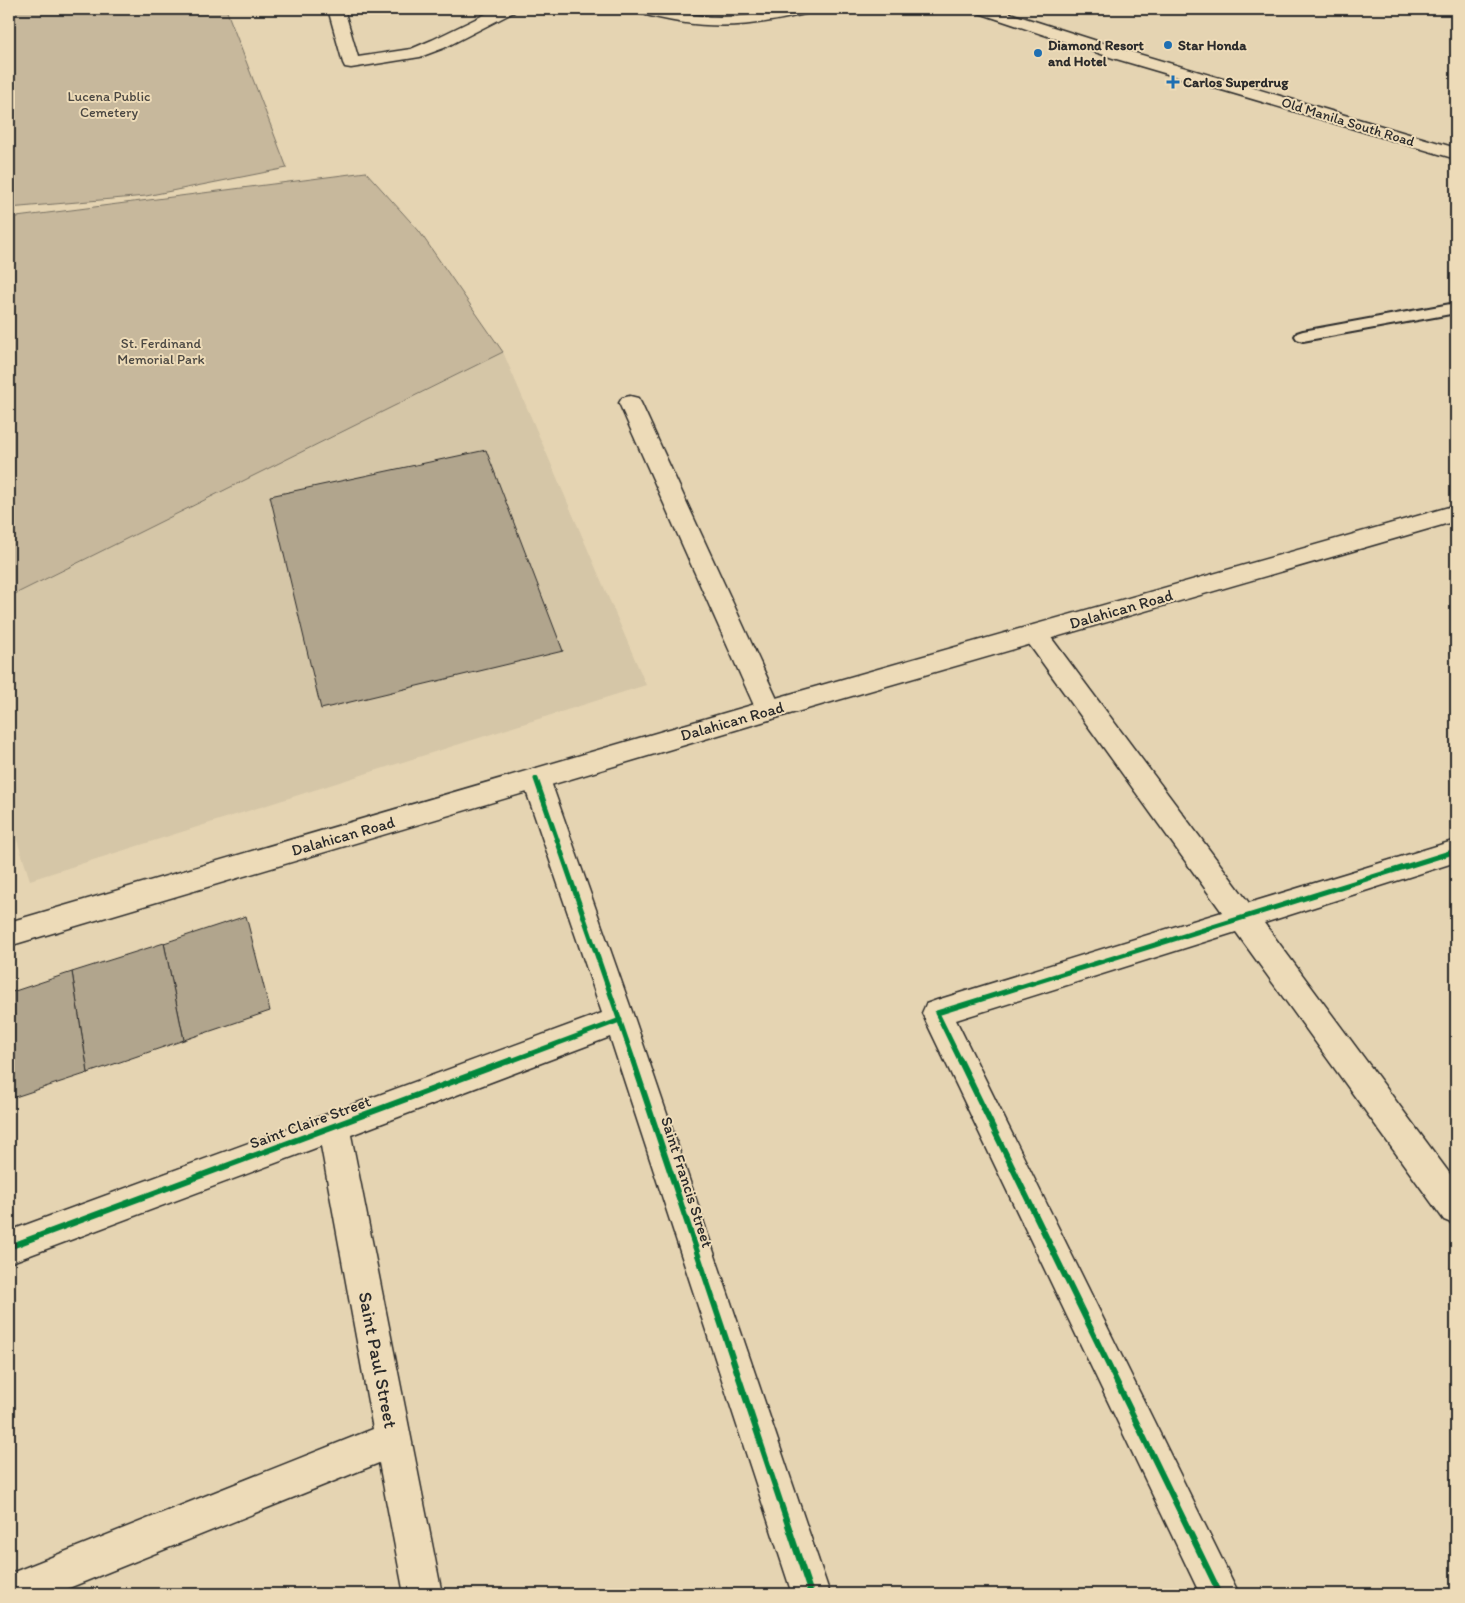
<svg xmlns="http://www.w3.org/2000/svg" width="1465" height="1603" viewBox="0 0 1465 1603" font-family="Itim,sans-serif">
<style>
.built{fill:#d5c6a7}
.green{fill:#c7b89c;stroke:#797264}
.building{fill:#b1a58d;stroke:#2b2b2b}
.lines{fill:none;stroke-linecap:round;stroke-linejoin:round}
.service-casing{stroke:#2b2b2b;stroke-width:4}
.minor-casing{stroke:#2b2b2b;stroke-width:3}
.primary-casing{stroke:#2b2b2b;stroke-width:3}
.service{fill:#eddbb8;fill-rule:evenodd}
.minor{fill:#eddbb8;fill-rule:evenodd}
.primary{fill:#eddbb8;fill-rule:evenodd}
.cycleway-far1-casing{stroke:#eddbb8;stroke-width:8}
.cycleway-casing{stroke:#eddbb8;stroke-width:9}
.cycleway-far1{stroke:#00873e;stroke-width:5}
.cycleway{stroke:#00873e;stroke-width:6}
.poi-dot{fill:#1f6fb2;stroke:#eddbb8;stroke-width:2}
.labels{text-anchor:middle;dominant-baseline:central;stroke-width:4;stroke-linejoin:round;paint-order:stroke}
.far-poi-label{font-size:14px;font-weight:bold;fill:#2b2b2b;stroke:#eddbb8;text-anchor:start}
.far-park-label{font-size:14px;fill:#4a4742;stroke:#eddbb8}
.far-street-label{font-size:14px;fill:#2b2b2b;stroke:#eddbb8}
.street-label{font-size:16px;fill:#2b2b2b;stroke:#eddbb8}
.near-street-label{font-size:19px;fill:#2b2b2b;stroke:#eddbb8}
</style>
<rect width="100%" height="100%" fill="#e5d4b2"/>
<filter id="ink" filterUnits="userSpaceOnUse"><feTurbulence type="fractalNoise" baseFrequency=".02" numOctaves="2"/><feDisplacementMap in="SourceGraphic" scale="10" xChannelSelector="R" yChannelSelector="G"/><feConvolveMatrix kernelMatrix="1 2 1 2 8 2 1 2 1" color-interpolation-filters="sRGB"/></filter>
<g filter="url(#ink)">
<path class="built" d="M503,352L646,685L30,880L9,816V597Z"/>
<g class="green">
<path d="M9,9H226L287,168L146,196L9,208Z"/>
<path d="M366,172L419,231L503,352L9,597V218Z"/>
</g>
<g class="building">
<path d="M486,450L563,651L321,709L270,496Z"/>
<path d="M246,916L270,1011L184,1040L164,943Z"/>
<path d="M164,943L184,1040L88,1073L72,972Z"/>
<path d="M72,972L88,1073L9,1099V993Z"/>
</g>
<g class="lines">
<defs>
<path id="service" d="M1456,303V313L1303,341L1297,339L1295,336L1297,333L1303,331Z"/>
<g id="minor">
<path d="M328,9H344L358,57L411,49L432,40L496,9H516L514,12L444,48L420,57L351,68L345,67L343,63Z"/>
<path d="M633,9C663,7 693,18 724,17C755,17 785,7 815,9L813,12C746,29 702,31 635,12Z"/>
<path d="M630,396L638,398L641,403L782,710L778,717L769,720L760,717L756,710L619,403L622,398Z"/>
<path d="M1035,625L1044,628L1249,903L1456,840V862L1264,923L1456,1182V1225L1444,1220L1236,932L956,1020L1239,1594H1200L922,1013L926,1004L937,1000L1222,912L1026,640L1022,634L1026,628Z"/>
<path d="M536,768L546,772L550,779L635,1020L830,1594H792L610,1037L351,1135L442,1594H404L379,1463L54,1594H9V1574L373,1429L321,1146L9,1263V1231L602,1013L522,779L526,772Z"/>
</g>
<g id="primary">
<path d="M974,9H997L1125,50L1456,148V159L1113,58L976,12Z"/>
<path d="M1456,505V521L769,720L9,946V922L769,700Z"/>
</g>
</defs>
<use href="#service" class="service-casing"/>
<use href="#minor" class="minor-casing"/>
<use href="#primary" class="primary-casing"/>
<use href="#service" class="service"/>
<use href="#minor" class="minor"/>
<use href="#primary" class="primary"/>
<defs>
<g id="cycleway-far1">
<path d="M536,779L634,1062"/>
<path d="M508,1062L620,1020"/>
<path d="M961,1062L937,1013L1456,851"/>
</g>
<g id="cycleway">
<path d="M633,1060L811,1594"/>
<path d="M960,1060L1220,1594"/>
<path d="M9,1247L511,1060"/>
</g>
</defs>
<use href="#cycleway-far1" class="cycleway-far1-casing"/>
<use href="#cycleway" class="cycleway-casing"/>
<use href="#cycleway-far1" class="cycleway-far1"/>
<use href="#cycleway" class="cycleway"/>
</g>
</g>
<g class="poi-dot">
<circle cx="1168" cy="45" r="5"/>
<circle cx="1038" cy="53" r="5"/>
<path d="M1170.5 74.5h5v5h5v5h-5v5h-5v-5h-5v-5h5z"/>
</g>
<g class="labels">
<g class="far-poi-label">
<text x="1048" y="45">Diamond Resort<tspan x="1048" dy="16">and Hotel</tspan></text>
<text x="1178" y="45">Star Honda</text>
<text x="1183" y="82">Carlos Superdrug</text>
</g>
<g class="far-park-label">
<text x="109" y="96">Lucena Public<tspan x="109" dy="16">Cemetery</tspan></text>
<text x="161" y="343">St. Ferdinand<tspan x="161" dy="16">Memorial Park</tspan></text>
</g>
<g class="far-street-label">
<text transform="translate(1348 122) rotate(17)">Old Manila South Road</text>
</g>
<g class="street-label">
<text transform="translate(1121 609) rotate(-16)">Dalahican Road</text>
<text transform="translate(732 721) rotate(-16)">Dalahican Road</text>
<text transform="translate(343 836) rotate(-16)">Dalahican Road</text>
<text transform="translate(310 1122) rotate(-20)">Saint Claire Street</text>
<text transform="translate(687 1182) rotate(72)">Saint Francis Street</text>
</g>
<g class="near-street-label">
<text transform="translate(378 1360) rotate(79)">Saint Paul Street</text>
</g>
</g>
<rect width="1465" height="1603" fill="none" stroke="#eddbb8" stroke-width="30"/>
<rect x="15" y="15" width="1435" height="1573" fill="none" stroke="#2b2b2b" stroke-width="2" filter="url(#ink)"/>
</svg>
